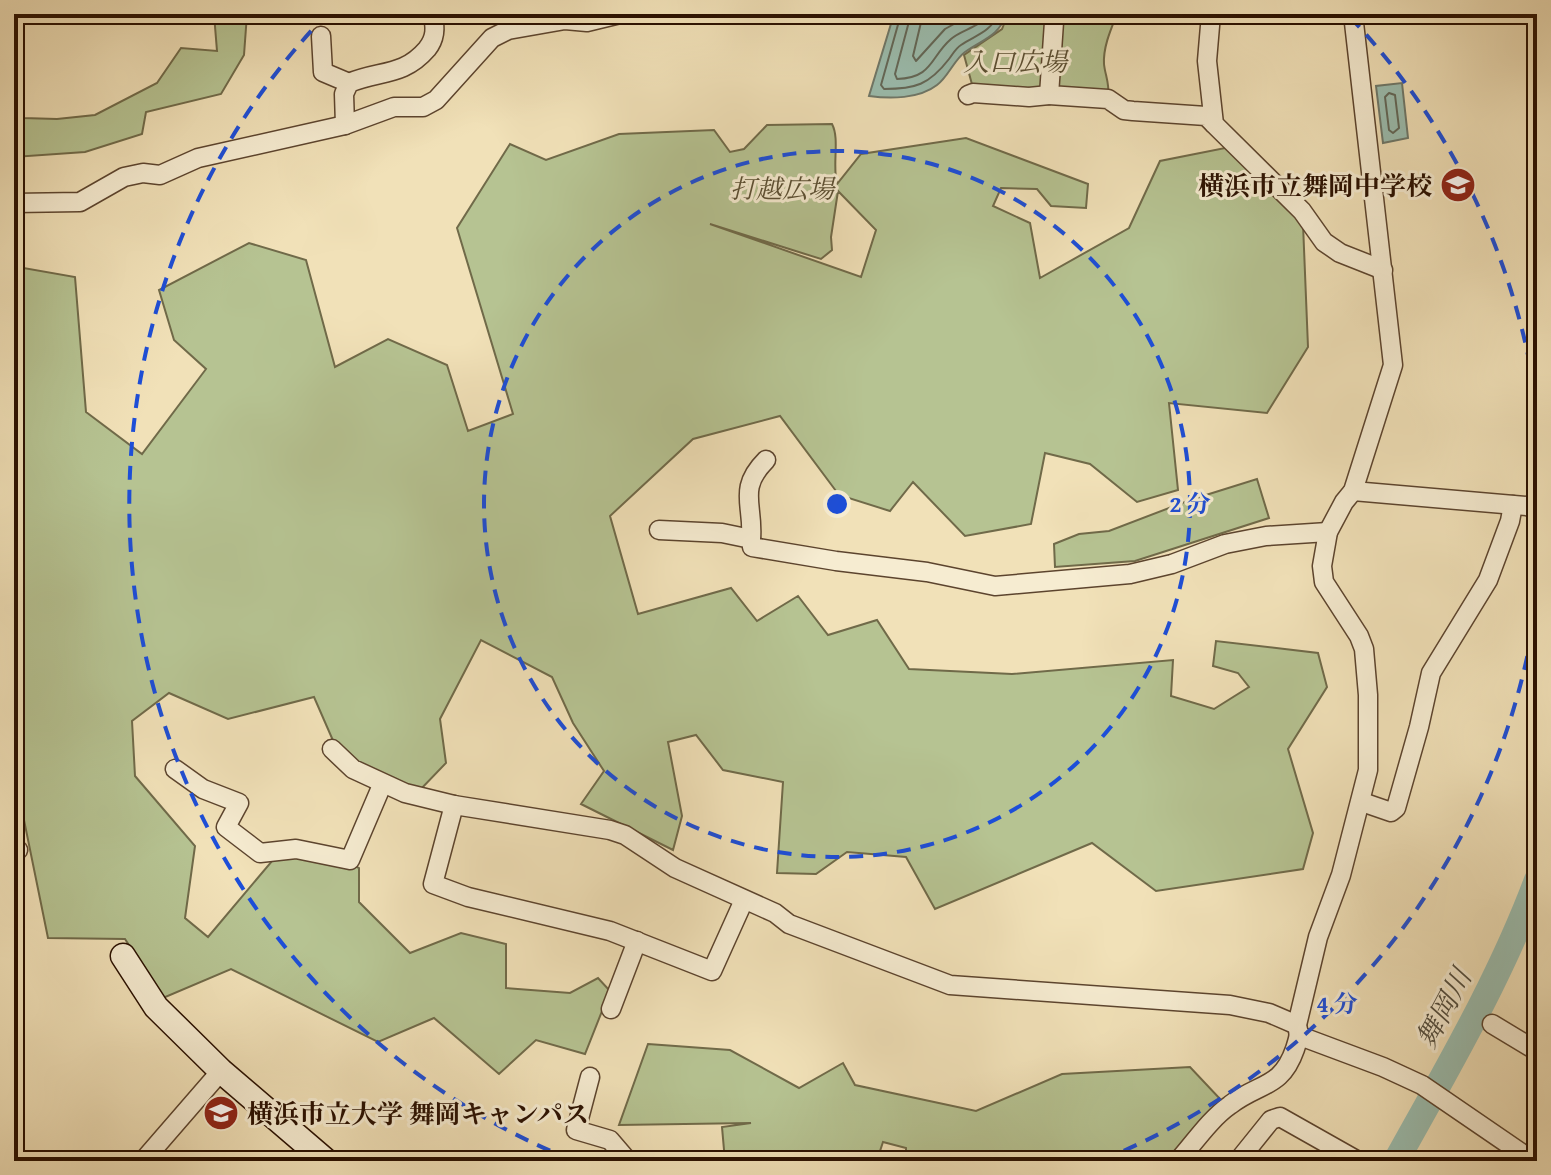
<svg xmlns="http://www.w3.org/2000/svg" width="1551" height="1175" viewBox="0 0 1551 1175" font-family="'Gentium Book Plus','Noto Serif JP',serif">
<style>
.green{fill:#b6c392;stroke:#706a49;stroke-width:2;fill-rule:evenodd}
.water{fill:#9bbeb0;stroke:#6e786a;stroke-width:2}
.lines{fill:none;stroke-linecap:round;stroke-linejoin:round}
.shore{stroke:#626758;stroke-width:2}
.river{stroke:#9bbeb0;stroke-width:26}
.street-casing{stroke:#5c442e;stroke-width:21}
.secondary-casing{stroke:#2a1000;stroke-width:27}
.street{stroke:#f6ecd1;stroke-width:18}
.secondary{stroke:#f6ecd1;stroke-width:24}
.ring{fill:none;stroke:#1d4ed8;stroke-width:4;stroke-dasharray:14 10}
.labels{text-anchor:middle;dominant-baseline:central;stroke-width:6;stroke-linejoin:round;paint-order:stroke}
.park-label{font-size:26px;font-style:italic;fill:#5b4f33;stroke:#f6ecd1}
.poi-label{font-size:26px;font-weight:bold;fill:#2a1000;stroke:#f6ecd1;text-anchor:end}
.water-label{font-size:28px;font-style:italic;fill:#524d3e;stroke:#f6ecd1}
.centre{fill:#1d4ed8;stroke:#f6ecd1;stroke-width:4}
.ring-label{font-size:24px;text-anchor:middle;font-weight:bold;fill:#1d4ed8;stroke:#f6ecd1;stroke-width:6;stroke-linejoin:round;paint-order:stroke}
</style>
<rect width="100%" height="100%" fill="#f1e1b8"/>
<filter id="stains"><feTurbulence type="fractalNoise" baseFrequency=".0025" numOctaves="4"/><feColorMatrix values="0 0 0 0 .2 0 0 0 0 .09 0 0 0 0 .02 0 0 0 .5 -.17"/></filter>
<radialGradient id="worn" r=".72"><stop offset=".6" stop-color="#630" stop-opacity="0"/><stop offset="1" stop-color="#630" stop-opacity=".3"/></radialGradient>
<g class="green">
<path d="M214,14H247L244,55L221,94L146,112L142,134L85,152L14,157V111L23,118L57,119L95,115L157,83L181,48L217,51Z"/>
<path d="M1008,14H1053L1046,91L973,88L964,55L1002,29Z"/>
<path d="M1062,14H1117C1111,29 1103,47 1104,64C1105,75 1110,84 1108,96L1053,90Z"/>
<path d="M832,124C840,139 832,165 837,184L861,154L966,138L1088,184L1086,208L1051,206L1037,189L1001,188L993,206L1030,223L1040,278L1129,228L1160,161L1230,147L1303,224L1308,347L1267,413L1169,403L1178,490L1137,502L1090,464L1045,453L1031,524L965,536L913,482L890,511L839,495L780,416L693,439L610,516L638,614L731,588L757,621L798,596L828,635L877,620L909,669L1012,674L1173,660L1171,696L1214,709L1249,687L1238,673L1213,666L1216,641L1318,653L1327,687L1288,749L1313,833L1303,869L1156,891L1092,843L935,909L906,857L847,852L816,874L777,873L783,782L723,770L696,735L668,742L682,816L673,850L581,804L604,771L573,723L552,677L481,640L440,719L446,763L419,791L338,752L314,697L228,719L169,693L132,721L135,776L195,846L185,918L208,937L272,861L317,846L359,868V902L410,953L461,933L506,944V988L570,993L598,978L610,991L585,1054L536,1040L499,1074L434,1018L378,1042L231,969L163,998L125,939L48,938L14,771V269L18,267L75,277L86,412L142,454L206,369L174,340L159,290L249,243L306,260L335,367L388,339L447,365L468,431L513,414L457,228L510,144L546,160L619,134L714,130L730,152L744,149L767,125ZM838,191L876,230L861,277L710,224L821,259L832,250L831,237Z"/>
<path d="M1257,479L1269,518L1135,561L1055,567L1054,544L1079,534L1109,531L1190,500Z"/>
<path d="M648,1044L730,1050L799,1088L843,1063L855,1085L976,1111L1062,1074L1190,1067L1222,1101L1170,1161H906V1148L883,1142L879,1154L838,1161H725L722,1127L751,1123L619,1125Z"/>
</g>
<g class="water">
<path d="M894,14H1006V15C998,37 983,39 965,52C954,60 948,77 937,85C919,99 890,99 869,96Z"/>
<path d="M1402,83L1408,138L1383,143L1376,86Z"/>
</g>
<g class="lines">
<g class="shore">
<path d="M901,14L881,85L884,89C915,89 929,85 949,59C953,54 955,49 961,45C976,35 991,32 998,14"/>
<path d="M911,14L895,74L897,79C933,78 930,57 951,39C963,29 979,28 988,14"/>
<path d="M923,14L913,56L916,61L945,29L972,14"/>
<path d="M1389,93L1395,95L1399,128L1393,133L1389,130L1385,97Z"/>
</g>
<path class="river" d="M1396,1161C1447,1069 1500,979 1537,880"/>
<defs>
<g id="street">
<path d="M1057,14L1054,22L1049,95L1108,99L1124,110L1133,111L1206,116L1214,124"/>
<path d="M1211,14L1207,61L1214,124L1302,211L1324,242L1340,253L1383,270"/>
<path d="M1537,23V36"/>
<path d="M321,36L323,72L349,83"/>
<path d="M968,95L973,93L1029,97L1049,95"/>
<path d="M345,125L344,94L349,83C379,70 403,77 427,49C436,38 436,27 432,14"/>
<path d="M14,203L80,202L124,177L143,173L160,175L198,158L345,125L394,107H423L436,100L492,38L508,30L565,20L587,22L620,14"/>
<path d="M1353,491L1537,507"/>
<path d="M659,530L722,533L751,539L752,547L836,561L927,572L995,586L1130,574L1172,564L1225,544L1266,536L1328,532"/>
<path d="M751,539C754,505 737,489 766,460"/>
<path d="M332,749L353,769L405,793L454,805L610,830L625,835L675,868L775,913L789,924L950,985L1230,1005L1269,1013L1297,1025"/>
<path d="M175,769L203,789L239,803L226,827L260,853L296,849L350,860L382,785"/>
<path d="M1362,802L1391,812L1396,808L1419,727L1431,673L1488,580L1510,521L1513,505"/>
<path d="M454,805L433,884L468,897L610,931L712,971L744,900"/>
<path d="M14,853L18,850"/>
<path d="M611,1009L637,941"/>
<path d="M1492,1024L1537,1051"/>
<path d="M1300,1036L1383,1067L1422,1085L1533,1161"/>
<path d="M590,1077L576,1130L610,1140L628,1161"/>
<path d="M14,1159L22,1161"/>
<path d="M143,1161L221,1071"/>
<path d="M1178,1161C1194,1143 1210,1119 1230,1105C1260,1082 1281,1089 1295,1049C1298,1039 1300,1036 1297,1025L1318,937L1341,875L1368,770V695L1364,649L1359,636L1324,582L1322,566L1328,532L1344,502L1353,491L1393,365L1353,14"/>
<path d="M1238,1161L1271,1120L1280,1117L1358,1161"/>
</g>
<path id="secondary" d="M123,956L156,1007L221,1071L326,1161"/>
</defs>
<use href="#street" class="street-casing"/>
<use href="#secondary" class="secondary-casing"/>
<use href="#street" class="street"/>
<use href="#secondary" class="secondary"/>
</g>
<g class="ring">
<circle cx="837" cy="504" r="353"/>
<path d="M1536 609A707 707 0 0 1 1102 1160M572 1160A707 707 0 0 1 324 17M1350 17A707 707 0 0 1 1536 399"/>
</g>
<defs>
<symbol id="school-disc" viewBox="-11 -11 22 22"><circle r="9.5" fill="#8f2418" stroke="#f6ecd1"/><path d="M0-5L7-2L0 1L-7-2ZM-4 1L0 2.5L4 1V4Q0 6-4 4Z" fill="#fff"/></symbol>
<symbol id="university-disc" viewBox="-11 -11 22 22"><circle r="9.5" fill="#8f2418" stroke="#f6ecd1"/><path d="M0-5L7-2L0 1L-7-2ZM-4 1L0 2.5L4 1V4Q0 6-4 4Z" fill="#fff"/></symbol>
</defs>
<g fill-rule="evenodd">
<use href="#school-disc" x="1438" y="165" width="40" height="40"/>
<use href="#university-disc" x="201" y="1093" width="40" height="40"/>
</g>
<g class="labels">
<g class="park-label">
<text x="1015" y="61">入口広場</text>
<text x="782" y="188">打越広場</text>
</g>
<g class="poi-label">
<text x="1432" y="185">横浜市立舞岡中学校</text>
<text x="247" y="1113" text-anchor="start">横浜市立大学 舞岡キャンパス</text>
</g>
<g class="water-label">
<text transform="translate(1443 1008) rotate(-62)">舞岡川</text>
</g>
</g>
<circle cx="837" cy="504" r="12" class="centre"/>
<g class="ring-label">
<text x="1190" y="512">2 分</text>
<text x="1337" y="1012">4 分</text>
</g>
<rect width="1551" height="1175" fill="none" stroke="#f1e1b8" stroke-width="48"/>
<rect x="16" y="16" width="1519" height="1143" fill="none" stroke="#2a1000" stroke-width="4"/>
<rect x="24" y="24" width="1503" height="1127" fill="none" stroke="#2a1000" stroke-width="2"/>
<rect width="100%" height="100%" filter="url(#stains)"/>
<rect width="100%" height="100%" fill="url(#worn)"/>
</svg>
